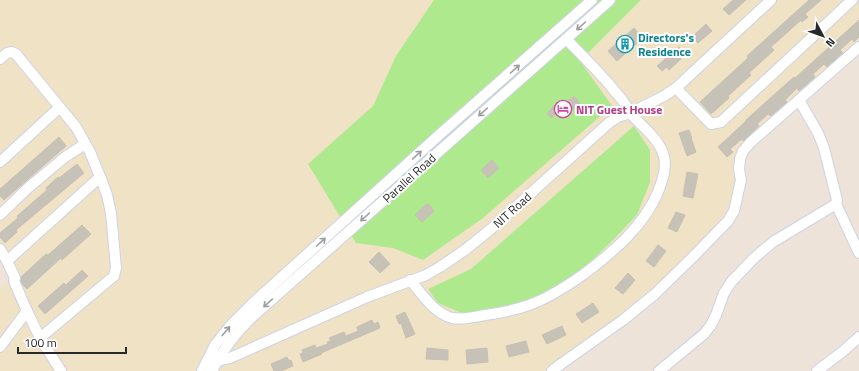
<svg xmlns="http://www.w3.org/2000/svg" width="859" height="371" viewBox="0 0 859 371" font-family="'Titillium Web',sans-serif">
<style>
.education{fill:#f0e2c5}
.green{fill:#afe98e}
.building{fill:#c6c2b7;stroke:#c8c0b2}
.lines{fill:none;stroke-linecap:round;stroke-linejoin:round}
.minor-casing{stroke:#cdd2e3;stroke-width:12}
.minor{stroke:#fff;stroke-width:10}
.oneway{stroke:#9e9e9e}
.labels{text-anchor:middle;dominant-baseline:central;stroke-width:4;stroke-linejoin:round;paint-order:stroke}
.culture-label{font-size:12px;font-weight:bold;fill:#0d838f;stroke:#fff;text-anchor:start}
.hotel-label{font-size:12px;font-weight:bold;fill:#b23c85;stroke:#fff;text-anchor:start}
.street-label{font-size:12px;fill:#282828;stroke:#fff}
</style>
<rect width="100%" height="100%" fill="#ede3d8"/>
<path class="education" d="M0,0H859V39L835,63L765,125L735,153L739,181L731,212L651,294L546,371H0V291L1,288L12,277L0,257Z"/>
<g class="green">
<path d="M434,0H641L580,61L612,106L483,218L423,260L393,248L356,243L308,164L373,106L396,56Z"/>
<path d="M634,126L650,150V182L637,215L610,243L586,266L561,285L522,303L464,314L438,303L428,289L471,269Z"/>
</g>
<g class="building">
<path d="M733,0H746L729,15L723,9Z"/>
<path d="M809,0H821L805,14L808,17L802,22L801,20L771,47L774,50L749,73L751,75L728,96L729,98L711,114L700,102L748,58L747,56Z"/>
<path d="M859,20V37L854,42L852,39L840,50L843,53L827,67L824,64L813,74L815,77L799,91L797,88L785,100L787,102L771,116L768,114L757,124L759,126L743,141L742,139L730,149L733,152L727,157L718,147L746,121V120L767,101L794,77L795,78Z"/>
<path d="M706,24L712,31L698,43L692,37Z"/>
<path d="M634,28L643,38L617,61L608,51Z"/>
<path d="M679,47L683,52L678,56L681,59L669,70L667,67L662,71L657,66Z"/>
<path d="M574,96L580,103L570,113L568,111L560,118L556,114L551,118L547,113L559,102L562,106Z"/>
<path d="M689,130L692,138H691L696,152L687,156L679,133Z"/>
<path d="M59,137L66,146L4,200L0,196V189Z"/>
<path d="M492,160L499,168L488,178L481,170Z"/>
<path d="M77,164L84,173L72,183L16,230L17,232L5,243L0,237V233L18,218L17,216L31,204L47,190L46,188L58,177L59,178Z"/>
<path d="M687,172L698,174L693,198L683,196Z"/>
<path d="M428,203L434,211L422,222L415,215Z"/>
<path d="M676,212L685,215L677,232L668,228Z"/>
<path d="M82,225L91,234L62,260L61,258L27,289L22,284L21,281V277L46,254L48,255Z"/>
<path d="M658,245L666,251L654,267L646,261Z"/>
<path d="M379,252L390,264L380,273L369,262Z"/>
<path d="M82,270L88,276L45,314L38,306L64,283L66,285Z"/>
<path d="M628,273L635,280L623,294L615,288Z"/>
<path d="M593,303L599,312L582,323L576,314Z"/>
<path d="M405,312L415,334L406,338L401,323L399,324L396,316Z"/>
<path d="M372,320L374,324L378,322L380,328L321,353L322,354L303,362L300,354L303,353L302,350L315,345L316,348L328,344L327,342L331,341L329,338L344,332L346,336L358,331L357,327Z"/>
<path d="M562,326L566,335L547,344L542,335Z"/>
<path d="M526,341L529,352L509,357L506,346Z"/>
<path d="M427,348L448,350V360L426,359Z"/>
<path d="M487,348L488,362L467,364L466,350Z"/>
<path d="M287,357L289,361L291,360L293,366L281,371H274L271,364Z"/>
</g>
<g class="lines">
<defs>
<g id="minor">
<path d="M0,59L7,53L12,52L16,54L76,127L90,152L103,184L107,195L111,213L116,268L114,276L40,338"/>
<path d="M676,88L711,124L721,122L852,0"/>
<path d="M0,162L59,108"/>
<path d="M836,204L859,253"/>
<path d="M0,215L28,188L65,157L85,144"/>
<path d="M0,249L7,261L15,278L14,281L27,311L40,338L61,371"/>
<path d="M7,261L100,177"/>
<path d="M410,280C422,294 434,313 452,318C462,320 475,317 485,315C500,313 515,310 529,305C549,298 567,286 584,274C613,252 644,226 658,192C662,181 667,169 664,157C660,139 642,127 631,114C628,110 626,105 623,101C618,95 613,89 608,83C594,67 580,53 566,39"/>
<path d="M0,347L27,311"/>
<path d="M206,364L230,358L367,297L426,275L440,267L465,250L491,229L610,122L618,117L630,113L664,96L676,88L771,0"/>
<path d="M202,371L215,345L231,325L253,303L438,136L592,0"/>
<path d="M212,371C222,350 235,334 251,318L610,0"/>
<path d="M552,371L561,364L623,320L655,294L693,257L728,221L734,211L741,180L739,169L740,159L743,151L751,142L859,47"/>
<path d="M659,371L704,334L711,325L716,315L724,293L732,281L754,258L773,242L836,204L837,200L824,148L818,133L799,100"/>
<path d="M817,371L842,352L859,337"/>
</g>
</defs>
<use href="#minor" class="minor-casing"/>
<use href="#minor" class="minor"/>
</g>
<defs><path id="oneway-shaft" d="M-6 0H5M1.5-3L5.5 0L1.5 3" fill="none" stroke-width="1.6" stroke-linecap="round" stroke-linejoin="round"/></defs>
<g class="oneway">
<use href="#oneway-shaft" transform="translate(581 26) rotate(138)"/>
<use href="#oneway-shaft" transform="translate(515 69) rotate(-42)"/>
<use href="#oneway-shaft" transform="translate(483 112) rotate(138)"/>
<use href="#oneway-shaft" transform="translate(417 155) rotate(-42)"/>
<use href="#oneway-shaft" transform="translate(365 217) rotate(138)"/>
<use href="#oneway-shaft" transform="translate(321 242) rotate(-42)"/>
<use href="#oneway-shaft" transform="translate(268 303) rotate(138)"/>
<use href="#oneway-shaft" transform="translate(226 331) rotate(-50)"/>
</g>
<defs>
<symbol id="building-ring" viewBox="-11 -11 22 22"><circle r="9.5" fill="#fff" stroke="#0f9aa8" stroke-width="1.5"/><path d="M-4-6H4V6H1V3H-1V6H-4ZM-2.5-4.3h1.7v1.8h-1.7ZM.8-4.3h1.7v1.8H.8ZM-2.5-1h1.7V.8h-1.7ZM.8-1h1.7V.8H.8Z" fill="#0f9aa8"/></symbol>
<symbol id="hotel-ring" viewBox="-11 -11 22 22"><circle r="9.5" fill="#fff" stroke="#d1479c" stroke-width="1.5"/><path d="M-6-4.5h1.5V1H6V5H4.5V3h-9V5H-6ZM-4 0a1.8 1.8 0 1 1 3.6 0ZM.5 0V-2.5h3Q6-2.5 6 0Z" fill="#d1479c"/></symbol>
</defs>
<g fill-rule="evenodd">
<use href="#building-ring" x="615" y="34" width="20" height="20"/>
<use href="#hotel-ring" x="553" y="99" width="20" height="20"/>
</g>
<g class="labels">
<g class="culture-label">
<text x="638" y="37">Directors's<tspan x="638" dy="14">Residence</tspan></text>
</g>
<g class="hotel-label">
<text x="576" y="109">NIT Guest House</text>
</g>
<g class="street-label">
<text transform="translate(409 178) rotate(-42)">Parallel Road</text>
<text transform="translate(512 210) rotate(-42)">NIT Road</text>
</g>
</g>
<g transform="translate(823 36) rotate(131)" stroke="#ffffff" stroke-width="3" paint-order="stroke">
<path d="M0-3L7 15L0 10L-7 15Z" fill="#282828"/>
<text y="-6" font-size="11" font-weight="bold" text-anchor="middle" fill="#282828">N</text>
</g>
<path d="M18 347v6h108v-6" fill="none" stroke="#282828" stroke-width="2"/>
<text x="24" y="347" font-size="12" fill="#282828" stroke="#ffffff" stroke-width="3" paint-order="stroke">100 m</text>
</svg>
